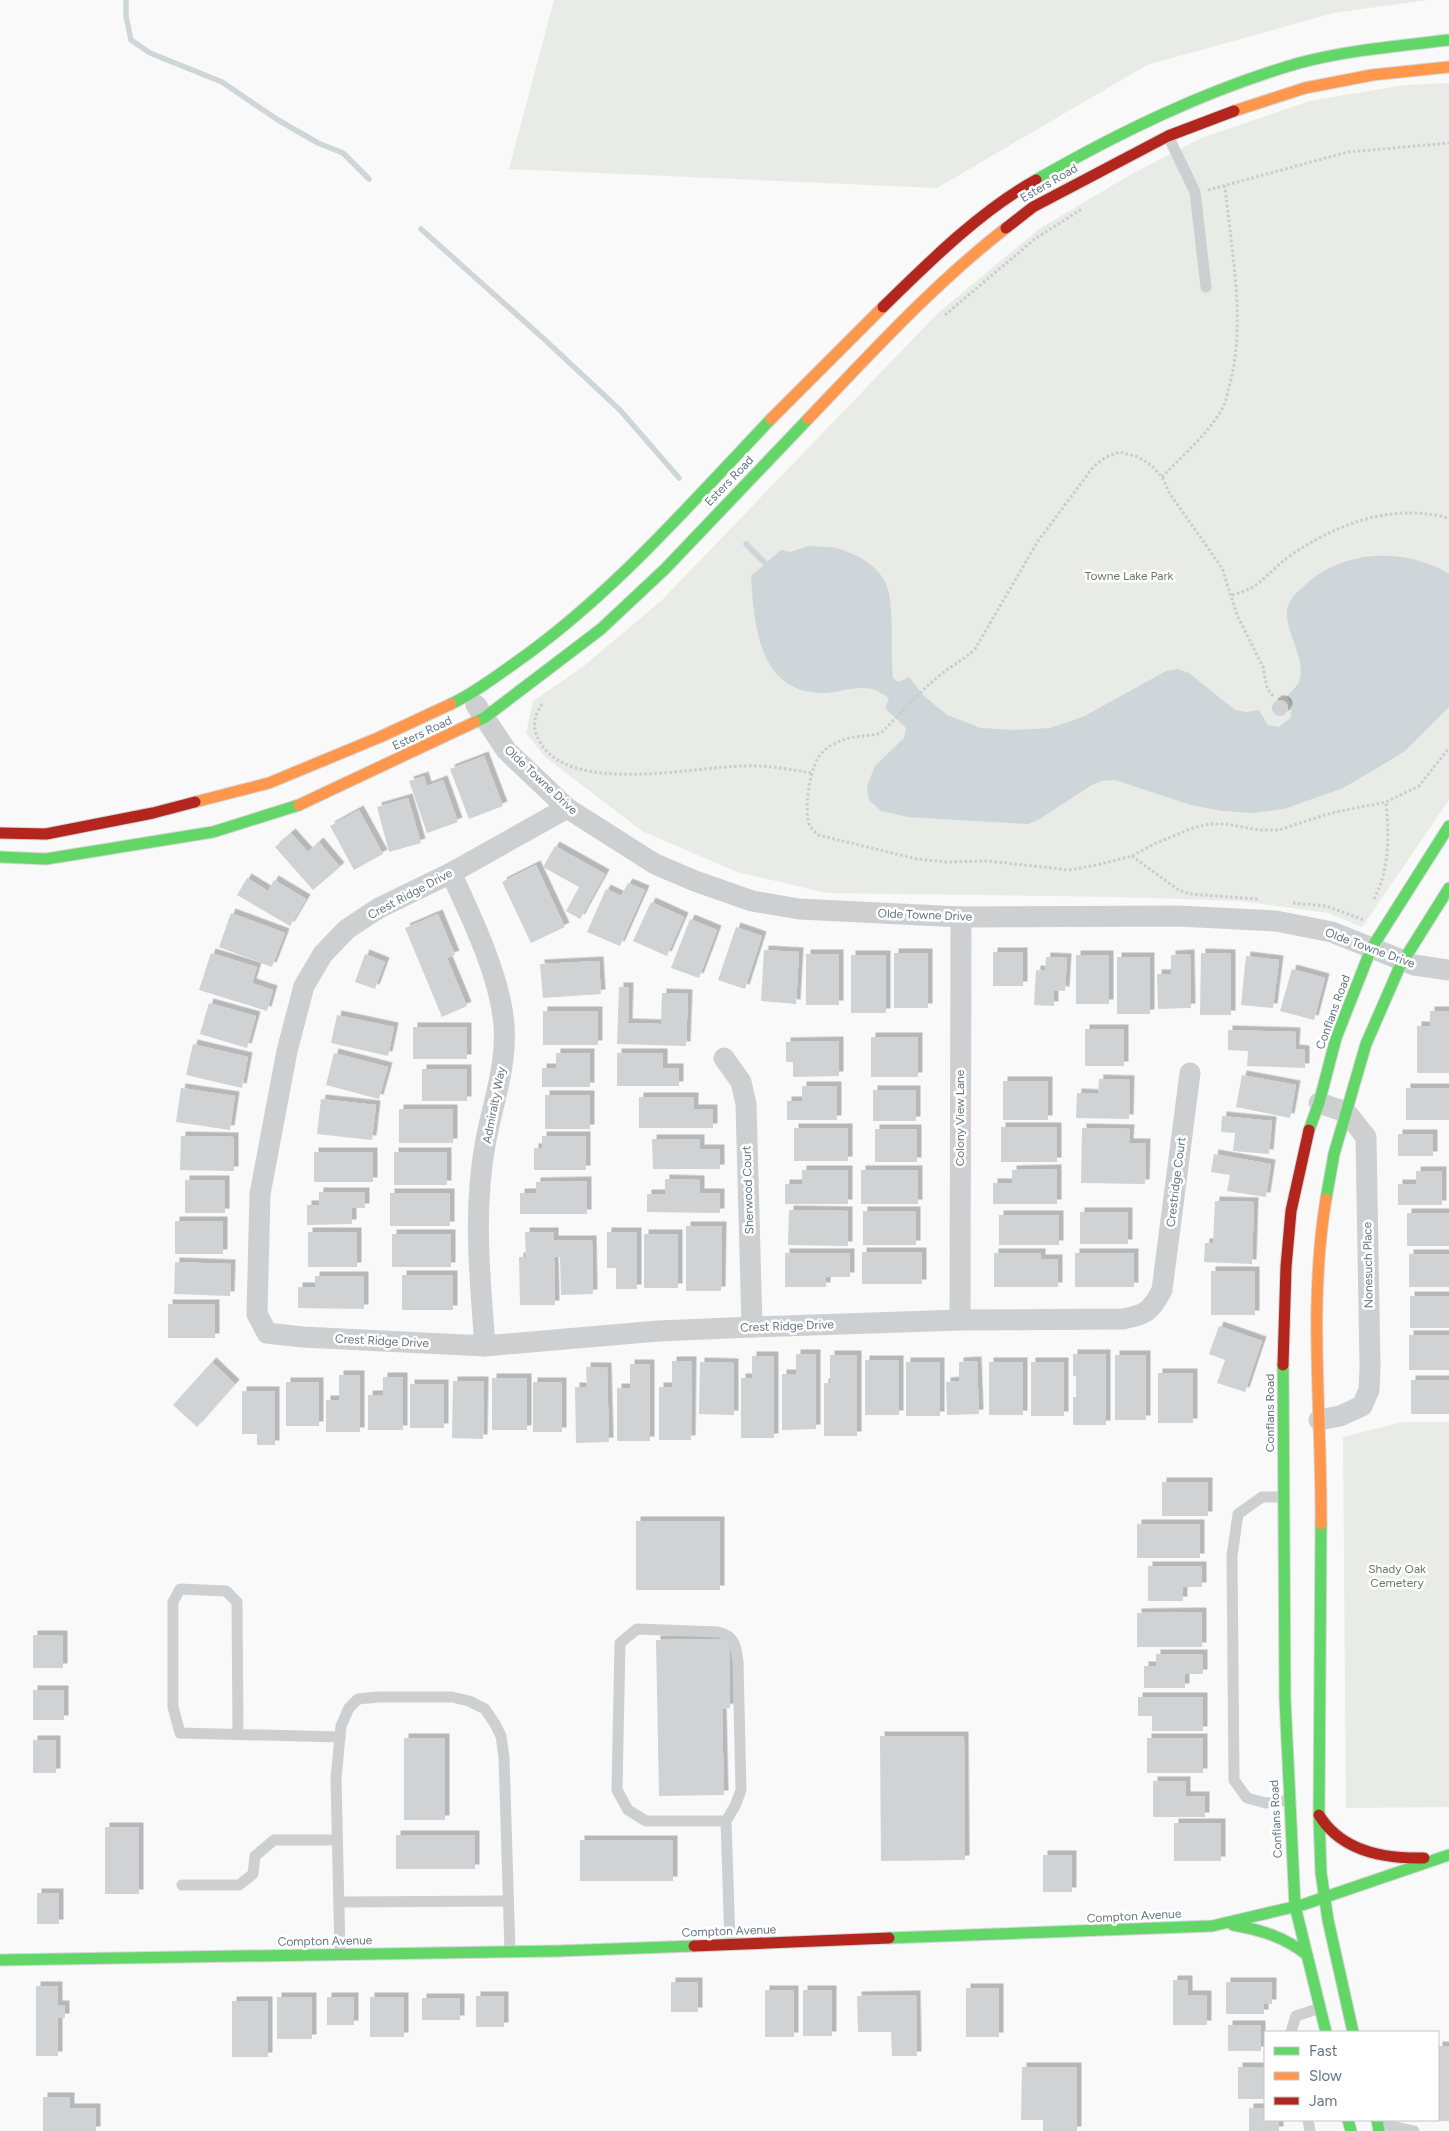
<svg xmlns="http://www.w3.org/2000/svg" width="1449" height="2131" viewBox="0 0 1449 2131" font-family="Figtree,sans-serif">
<style>
.green{fill:#e8ebe6}
.water{fill:#ced6d9}
.lines{fill:none;stroke-linecap:round;stroke-linejoin:round}
.stream{stroke:#ced6d9;stroke-width:5.5}
.building{fill:#d0d2d3;filter:url(#shadow)}
.fast-casing{stroke:#d5d6d7;stroke-width:13}
.slow-casing{stroke:#d5d6d7;stroke-width:13}
.jam-casing{stroke:#d5d6d7;stroke-width:13}
.path{stroke:#cbcccd;stroke-width:3;stroke-dasharray:2.5 2.5;stroke-linecap:butt}
.lane{stroke:#cecfd0;stroke-width:11}
.street{stroke:#cecfd0;stroke-width:21}
.fast{stroke:#63d668;stroke-width:11}
.slow{stroke:#ff974d;stroke-width:11}
.jam{stroke:#b3261e;stroke-width:11}
.labels{text-anchor:middle;dominant-baseline:central;stroke-width:5;stroke-linejoin:round;paint-order:stroke}
.street-label{font-size:12px;fill:#657683;stroke:#fff}
.park-label{font-size:12px;fill:#687a64;stroke:#fff}
</style>
<defs>
<filter id="shadow"><feDropShadow dx="4.5" dy="-4.5" stdDeviation="0" flood-color="#0004"/></filter>
</defs>
<rect width="100%" height="100%" fill="#f9f9f9"/>
<g class="green">
<path d="M554,0H1427L1334,13L1147,65L937,188L509,169Z"/>
<path d="M1449,83V800L1362,927L1328,913L1240,901L1121,897L827,893L737,872L642,831L544,756L526,733L533,701L584,666L663,599L938,313L1039,229L1130,175L1201,138L1310,101L1405,85Z"/>
<path d="M1403,1422H1449V1807L1346,1808L1343,1437Z"/>
</g>
<path class="water" d="M809,546C817,547 827,546 836,548C858,554 884,568 889,593C894,621 890,650 893,678L898,682L909,677L923,695L947,715L981,728L1014,730L1050,728L1083,717L1166,671L1178,669L1189,673L1235,710L1247,712L1259,710L1268,725L1279,727L1290,718L1292,706L1287,697C1290,692 1297,687 1299,682C1307,658 1285,634 1287,610C1288,601 1297,592 1304,586C1342,549 1405,547 1449,574V707L1405,751L1374,770L1343,788L1284,809L1253,813L1223,811L1191,805L1115,780L1101,781L1092,785L1038,820L1028,824L908,817L881,811L869,800L867,786L875,766L904,738L906,728L885,708L889,698C884,695 877,690 872,689C855,685 838,693 822,693C758,692 754,624 751,576L781,550L790,552Z"/>
<g class="lines">
<g class="stream">
<path d="M126,0V16L131,40L150,53L222,82L278,120L318,143L343,153L369,179"/>
<path d="M421,229L544,339L620,410L679,478"/>
<path d="M746,544L771,569"/>
</g>
</g>
<g class="building">
<circle cx="1280" cy="708" r="8"/>
<path d="M484,756L503,806L469,819L450,769Z"/>
<path d="M424,776L427,786L443,780L458,822L427,833L409,781Z"/>
<path d="M408,798L421,843L389,852L377,807Z"/>
<path d="M359,810L383,854L354,870L330,826Z"/>
<path d="M291,833L308,852L319,842L340,867L313,890L275,847Z"/>
<path d="M555,846L605,874L580,919L566,911L579,887L543,867Z"/>
<path d="M536,865L565,927L531,943L502,882Z"/>
<path d="M247,878L268,891L274,880L306,899L290,926L237,895Z"/>
<path d="M628,883L645,890L620,946L587,932L606,889L621,896Z"/>
<path d="M651,902L684,917L667,956L633,941Z"/>
<path d="M231,913L285,933L272,967L219,947Z"/>
<path d="M438,914L455,955L447,958L467,1006L442,1017L405,928Z"/>
<path d="M690,919L717,930L699,978L671,968Z"/>
<path d="M736,927L762,936L745,989L718,980Z"/>
<path d="M764,950L799,952L796,1004L761,1001Z"/>
<rect x="993" y="952" width="30" height="34"/>
<path d="M211,953L257,967L252,983L273,990L267,1011L199,990Z"/>
<rect x="894" y="953" width="34" height="55"/>
<path d="M1201,953L1231,954V1015H1200Z"/>
<path d="M365,954L385,962L375,989L355,982Z"/>
<rect x="806" y="954" width="33" height="51"/>
<path d="M1190,954L1191,1008L1158,1009L1157,974H1171V955Z"/>
<rect x="851" y="955" width="35" height="58"/>
<rect x="1076" y="955" width="33" height="49"/>
<path d="M1246,956L1279,960L1273,1008L1241,1005Z"/>
<path d="M1046,957L1067,958L1065,991L1054,990V1006L1034,1005L1036,970L1045,971Z"/>
<rect x="1117" y="957" width="33" height="57"/>
<path d="M599,961L601,994L543,998L540,964Z"/>
<path d="M1292,969L1325,978L1314,1020L1280,1011Z"/>
<path d="M619,987H629L628,1023L661,1024L662,993L688,994L686,1046L617,1044Z"/>
<path d="M209,1003L256,1016L247,1048L200,1034Z"/>
<rect x="543" y="1011" width="55" height="34"/>
<path d="M1430,1011H1449V1073H1417V1026H1430Z"/>
<path d="M337,1015L394,1027L388,1056L331,1043Z"/>
<rect x="413" y="1027" width="54" height="32"/>
<rect x="1085" y="1029" width="39" height="37"/>
<path d="M1228,1030L1296,1032L1295,1049L1305,1050V1068L1247,1066L1248,1051L1228,1050Z"/>
<rect x="871" y="1037" width="47" height="40"/>
<path d="M839,1041V1076L793,1077V1062H786V1042Z"/>
<path d="M193,1044L248,1057L242,1088L186,1075Z"/>
<path d="M334,1053L388,1067L379,1099L326,1085Z"/>
<path d="M556,1053H590V1087H542V1068H556Z"/>
<path d="M617,1053H663V1068H679V1086H617Z"/>
<rect x="422" y="1069" width="45" height="32"/>
<path d="M1242,1075L1296,1085L1290,1118L1236,1107Z"/>
<path d="M1099,1079L1130,1080L1129,1119L1076,1118L1077,1093L1098,1094Z"/>
<rect x="1003" y="1081" width="45" height="39"/>
<path d="M802,1086H837V1120H787V1101H802Z"/>
<path d="M181,1088L235,1096L230,1130L176,1122Z"/>
<rect x="1406" y="1088" width="43" height="32"/>
<rect x="873" y="1090" width="43" height="31"/>
<rect x="545" y="1095" width="45" height="34"/>
<path d="M639,1097H694V1109H713V1128H639Z"/>
<path d="M321,1099L376,1105L372,1140L317,1134Z"/>
<rect x="399" y="1109" width="54" height="34"/>
<path d="M1222,1116L1272,1121L1269,1154L1233,1151L1235,1133L1221,1132Z"/>
<rect x="1001" y="1127" width="56" height="35"/>
<rect x="794" y="1128" width="54" height="33"/>
<path d="M1082,1128L1130,1129L1129,1143H1146L1145,1184L1081,1183Z"/>
<rect x="875" y="1129" width="42" height="33"/>
<rect x="1398" y="1134" width="35" height="22"/>
<path d="M181,1136L234,1137V1171L180,1170Z"/>
<path d="M542,1136H586V1170H534V1148H542Z"/>
<path d="M652,1139H700V1149H720V1169H653Z"/>
<rect x="314" y="1152" width="59" height="30"/>
<rect x="394" y="1152" width="53" height="33"/>
<path d="M1214,1154L1271,1164L1266,1197L1227,1191L1230,1175L1211,1172Z"/>
<path d="M1057,1169V1204H993V1183H1012V1170Z"/>
<path d="M802,1170H848V1204H785V1184H802Z"/>
<rect x="861" y="1170" width="57" height="34"/>
<path d="M1416,1171H1442V1205H1398V1184H1416Z"/>
<path d="M665,1179L700,1180V1193H720V1213L647,1212V1194H665Z"/>
<rect x="185" y="1180" width="40" height="33"/>
<path d="M587,1181V1214H520V1193H536V1182Z"/>
<path d="M319,1192H365V1208H352V1224L307,1225V1205H319Z"/>
<rect x="390" y="1193" width="60" height="33"/>
<path d="M1215,1201L1254,1202L1252,1264L1204,1262L1205,1243H1213Z"/>
<path d="M789,1210L848,1211V1246L788,1245Z"/>
<rect x="863" y="1211" width="53" height="34"/>
<rect x="1080" y="1212" width="48" height="32"/>
<rect x="1407" y="1213" width="42" height="33"/>
<rect x="999" y="1215" width="60" height="30"/>
<rect x="175" y="1221" width="48" height="33"/>
<path d="M686,1226H722L721,1291H686Z"/>
<rect x="308" y="1232" width="49" height="35"/>
<path d="M525,1232H554V1240H592L593,1294L561,1295L560,1257H554L555,1305H520L519,1257H526Z"/>
<path d="M607,1232H637V1289H616V1268H607Z"/>
<rect x="392" y="1234" width="59" height="33"/>
<rect x="644" y="1234" width="34" height="54"/>
<rect x="862" y="1252" width="60" height="32"/>
<path d="M785,1253H850V1277H826V1287H785Z"/>
<path d="M994,1253H1041V1259H1058V1287H994Z"/>
<rect x="1075" y="1253" width="59" height="34"/>
<rect x="1409" y="1254" width="40" height="33"/>
<path d="M175,1262L231,1264L230,1296L174,1294Z"/>
<rect x="1211" y="1271" width="44" height="44"/>
<rect x="402" y="1275" width="51" height="35"/>
<path d="M315,1276H364V1309L298,1308V1287H315Z"/>
<rect x="1410" y="1296" width="39" height="32"/>
<rect x="168" y="1304" width="47" height="34"/>
<path d="M1219,1326L1262,1341L1245,1392L1217,1383L1225,1360L1209,1354Z"/>
<rect x="1409" y="1335" width="40" height="35"/>
<path d="M796,1354H816V1429L782,1430V1374H796Z"/>
<path d="M1073,1354H1106V1425H1073V1397H1076V1376H1073Z"/>
<path d="M830,1355H857V1436H824V1383H830Z"/>
<rect x="1115" y="1355" width="31" height="65"/>
<path d="M752,1356H774V1438H741V1378H752Z"/>
<rect x="865" y="1360" width="34" height="55"/>
<path d="M672,1361H692L691,1440H659V1387H672Z"/>
<path d="M977,1361L979,1414L947,1415L946,1382L959,1381V1362Z"/>
<path d="M212,1362L235,1384L197,1427L173,1405Z"/>
<path d="M700,1362L734,1363V1415L699,1414Z"/>
<rect x="906" y="1362" width="34" height="54"/>
<rect x="989" y="1362" width="34" height="53"/>
<rect x="1031" y="1362" width="33" height="54"/>
<path d="M630,1364H650V1441H617V1388H630Z"/>
<path d="M586,1367H607L609,1442L576,1443L575,1387H587Z"/>
<rect x="1158" y="1373" width="35" height="50"/>
<path d="M339,1375H360V1432H326V1400H339Z"/>
<path d="M383,1377H403V1430H368V1395H383Z"/>
<rect x="492" y="1378" width="35" height="52"/>
<rect x="1411" y="1380" width="38" height="34"/>
<path d="M453,1381H484L483,1439L452,1438Z"/>
<rect x="286" y="1382" width="33" height="44"/>
<rect x="533" y="1382" width="29" height="50"/>
<rect x="410" y="1384" width="34" height="44"/>
<path d="M242,1391H275V1445H257V1434H242Z"/>
<rect x="1162" y="1482" width="46" height="34"/>
<rect x="636" y="1521" width="84" height="69"/>
<rect x="1137" y="1524" width="63" height="34"/>
<path d="M1148,1566H1202V1587H1183V1601H1148Z"/>
<path d="M1202,1612V1647H1137V1613Z"/>
<rect x="33" y="1635" width="30" height="33"/>
<path d="M729,1639L730,1708L722,1709L724,1795L659,1796L656,1640Z"/>
<path d="M1156,1654H1203V1674H1185V1688H1144V1666H1156Z"/>
<rect x="33" y="1690" width="31" height="30"/>
<path d="M1138,1697H1203V1731H1152V1716H1138Z"/>
<path d="M880,1736H964L965,1860L881,1861Z"/>
<rect x="404" y="1738" width="41" height="82"/>
<rect x="1147" y="1738" width="56" height="35"/>
<rect x="33" y="1740" width="23" height="33"/>
<path d="M1153,1781H1186V1796H1205V1817H1153Z"/>
<rect x="1174" y="1823" width="47" height="38"/>
<rect x="105" y="1827" width="34" height="67"/>
<rect x="396" y="1835" width="79" height="34"/>
<rect x="580" y="1840" width="93" height="41"/>
<rect x="1043" y="1855" width="29" height="37"/>
<rect x="37" y="1893" width="22" height="31"/>
<path d="M1173,1980H1188V1995H1207V2025H1173Z"/>
<rect x="671" y="1982" width="27" height="30"/>
<path d="M1226,1982H1272V2004H1264V2014H1226Z"/>
<path d="M36,1986H58V2005H65V2018H58V2056H36Z"/>
<rect x="966" y="1988" width="33" height="49"/>
<rect x="765" y="1990" width="29" height="47"/>
<rect x="803" y="1990" width="29" height="46"/>
<path d="M916,1995L917,2056H892L891,2032H858L857,1996Z"/>
<rect x="476" y="1996" width="28" height="31"/>
<rect x="277" y="1997" width="35" height="42"/>
<rect x="327" y="1997" width="27" height="28"/>
<rect x="370" y="1997" width="34" height="40"/>
<rect x="422" y="1998" width="38" height="22"/>
<rect x="232" y="2001" width="36" height="56"/>
<rect x="1228" y="2025" width="33" height="26"/>
<rect x="1438" y="2046" width="11" height="75"/>
<path d="M1022,2067H1077V2131H1043V2120H1021Z"/>
<rect x="1238" y="2067" width="27" height="32"/>
<path d="M43,2097H70V2108H96V2131H43Z"/>
<path d="M1249,2108H1265V2120H1279V2131H1249Z"/>
</g>
<g class="lines">
<defs>
<g id="fast">
<path d="M1036,180C1120,132 1206,90 1299,63C1348,50 1399,46 1449,40"/>
<path d="M451,704C474,693 494,678 515,663C612,595 690,504 771,419"/>
<path d="M475,722L484,718L601,629L665,569L808,419"/>
<path d="M0,857L46,859L213,832L299,805"/>
<path d="M1309,1130L1319,1103L1336,1038L1371,949L1449,826"/>
<path d="M1326,1199L1334,1154L1366,1044L1400,966L1449,888"/>
<path d="M1283,1365L1285,1699L1295,1906L1326,2032"/>
<path d="M1321,1524L1319,1815L1321,1873L1328,1920L1353,2032"/>
<path d="M1233,1925C1261,1930 1285,1937 1307,1955"/>
<path d="M889,1938L1212,1926L1302,1905L1449,1855"/>
<path d="M0,1960L558,1951L694,1946"/>
<path d="M1348,2120L1351,2131"/>
<path d="M1377,2120L1379,2131"/>
</g>
<g id="slow">
<path d="M1234,111L1305,88L1372,75L1449,67"/>
<path d="M771,419L883,307"/>
<path d="M808,419C871,353 934,284 1006,228"/>
<path d="M195,802L269,783L380,737L451,704"/>
<path d="M299,805L475,722"/>
<path d="M1321,1524C1322,1416 1308,1307 1326,1199"/>
</g>
<g id="jam">
<path d="M1006,228L1033,207L1168,136L1234,111"/>
<path d="M883,307C928,263 981,210 1036,180"/>
<path d="M0,833L46,834L153,813L195,802"/>
<path d="M1283,1365L1286,1267L1291,1211L1309,1130"/>
<path d="M1319,1815C1341,1851 1385,1859 1424,1858"/>
<path d="M694,1946L889,1938"/>
</g>
</defs>
<use href="#fast" class="fast-casing"/>
<use href="#slow" class="slow-casing"/>
<use href="#jam" class="jam-casing"/>
<g class="path">
<path d="M1208,190L1348,152L1449,143"/>
<path d="M945,315L1036,238L1082,209"/>
<path d="M1162,477C1182,456 1208,434 1222,409C1226,403 1227,394 1229,387C1247,325 1231,250 1225,186"/>
<path d="M1232,595C1262,588 1268,571 1291,555C1331,528 1378,508 1427,514C1434,515 1442,515 1449,519"/>
<path d="M1273,696L1267,688L1263,667L1237,615L1222,568L1170,494L1162,477L1151,465L1138,457L1120,452L1106,457L1094,466L1038,541L975,649C963,661 952,665 940,675C919,692 900,714 881,733C864,738 853,734 836,743C830,745 821,752 818,758C810,771 803,812 810,826C812,829 816,833 818,835L917,859L946,862L988,861L1069,870L1097,865L1132,856L1154,844L1190,829L1209,824H1226L1259,830H1279L1331,813L1386,802L1419,786L1449,748"/>
<path d="M542,704C533,718 532,728 540,742C569,795 693,767 743,766C766,765 789,769 811,773"/>
<path d="M1132,856L1177,889L1189,894L1259,899"/>
<path d="M1374,899C1390,868 1389,835 1386,802"/>
<path d="M1293,903L1326,906L1364,920"/>
</g>
<g class="lane">
<path d="M1168,136L1195,192L1206,287"/>
<path d="M1283,1497H1262L1238,1514L1232,1556L1234,1780L1247,1798L1266,1803L1289,1800"/>
<path d="M238,1734L237,1602L226,1591L180,1589L173,1602V1707L180,1733L340,1737"/>
<path d="M726,1821L735,1806L741,1790L738,1662C736,1646 735,1636 718,1632L637,1629L620,1643L617,1790L628,1810L646,1821H726L730,1944"/>
<path d="M182,1885H239L253,1874L255,1856L274,1840H337"/>
<path d="M339,1902L508,1901"/>
<path d="M340,1954L336,1778L341,1726L349,1708L358,1699L378,1697H452L469,1701L485,1709L495,1724L501,1736L504,1757L510,1952"/>
<path d="M1291,2032L1296,2016L1320,2008"/>
<path d="M1308,2120L1310,2131"/>
<path d="M1378,2123L1414,2131"/>
</g>
<g class="street">
<path d="M476,705L506,750L567,808L655,864L695,881L752,901L799,909L961,917L1178,916L1276,921L1332,932L1414,965L1449,970"/>
<path d="M567,808L451,873L379,908L347,929L323,954L304,986L287,1051L260,1194L257,1314L267,1333L302,1337L485,1346L658,1331L752,1327L960,1320L1123,1319C1146,1315 1151,1311 1162,1290L1190,1073"/>
<path d="M451,873C471,916 501,978 504,1026C507,1067 492,1105 485,1145C473,1212 480,1279 485,1346"/>
<path d="M724,1058L741,1082L746,1104L752,1327"/>
<path d="M1319,1103L1346,1112L1366,1137L1370,1367L1369,1390L1362,1406L1340,1416L1319,1420"/>
<path d="M960,1320L961,917"/>
</g>
<use href="#fast" class="fast"/>
<use href="#slow" class="slow"/>
<use href="#jam" class="jam"/>
</g>
<g class="labels">
<g class="street-label">
<text transform="translate(1049 183) rotate(-30)">Esters Road</text>
<text transform="translate(729 481) rotate(-46)">Esters Road</text>
<text transform="translate(422 733) rotate(-25)">Esters Road</text>
<text transform="translate(541 780) rotate(43)">Olde Towne Drive</text>
<text transform="translate(410 894) rotate(-28)">Crest Ridge Drive</text>
<text transform="translate(925 915) rotate(2)">Olde Towne Drive</text>
<text transform="translate(1370 948) rotate(20)">Olde Towne Drive</text>
<text transform="translate(1333 1012) rotate(-70)">Conflans Road</text>
<text transform="translate(494 1105) rotate(-79)">Admiralty Way</text>
<text transform="translate(960 1118) rotate(-90)">Colony View Lane</text>
<text transform="translate(1176 1182) rotate(-83)">Crestridge Court</text>
<text transform="translate(748 1190) rotate(-92)">Sherwood Court</text>
<text transform="translate(1368 1265) rotate(-91)">Nonesuch Place</text>
<text transform="translate(787 1326) rotate(-2)">Crest Ridge Drive</text>
<text transform="translate(382 1341) rotate(3)">Crest Ridge Drive</text>
<text transform="translate(1270 1413) rotate(-90)">Conflans Road</text>
<text transform="translate(1276 1819) rotate(-93)">Conflans Road</text>
<text transform="translate(1134 1916) rotate(-3)">Compton Avenue</text>
<text transform="translate(729 1931) rotate(-2)">Compton Avenue</text>
<text transform="translate(325 1941) rotate(-1)">Compton Avenue</text>
</g>
<g class="park-label">
<text x="1129" y="576">Towne Lake Park</text>
<text x="1397" y="1569">Shady Oak<tspan x="1397" dy="14">Cemetery</tspan></text>
</g>
</g>
<rect x="1264" y="2031" width="175" height="90" fill="#ffffff" stroke="#c1c8cd"/>
<rect x="1274" y="2047" width="25" height="8" fill="#63d668" stroke="#c1c8cd"/>
<text x="1309" y="2056" font-size="15" fill="#657683">Fast</text>
<rect x="1274" y="2072" width="25" height="8" fill="#ff974d" stroke="#c1c8cd"/>
<text x="1309" y="2081" font-size="15" fill="#657683">Slow</text>
<rect x="1274" y="2097" width="25" height="8" fill="#b3261e" stroke="#c1c8cd"/>
<text x="1309" y="2106" font-size="15" fill="#657683">Jam</text>
</svg>
